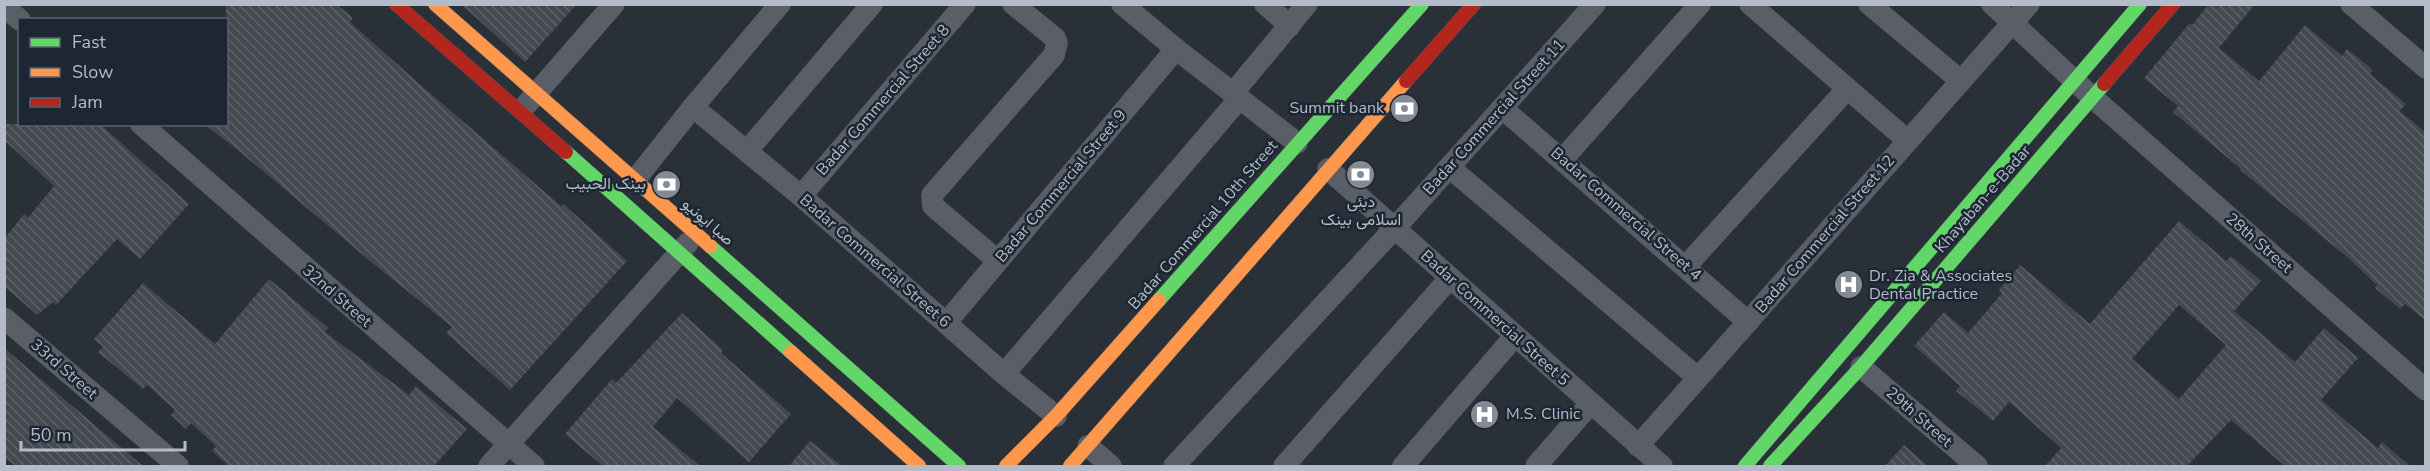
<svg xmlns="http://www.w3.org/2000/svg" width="2430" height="471" viewBox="0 0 2430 471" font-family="'Nunito Sans',Vazirmatn,sans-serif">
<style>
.building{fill:url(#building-back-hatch);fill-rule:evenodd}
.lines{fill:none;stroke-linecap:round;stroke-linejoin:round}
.street-casing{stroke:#484c53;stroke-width:22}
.fast-casing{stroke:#484c53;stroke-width:15}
.slow-casing{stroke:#484c53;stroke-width:15}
.jam-casing{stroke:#484c53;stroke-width:15}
.street{stroke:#5a5e66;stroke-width:21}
.fast{stroke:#63d668;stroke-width:14}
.slow{stroke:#ff974d;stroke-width:14}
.jam{stroke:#b3261e;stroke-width:14}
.labels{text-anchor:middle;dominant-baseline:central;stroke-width:5;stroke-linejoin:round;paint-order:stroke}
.street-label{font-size:16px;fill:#b4bcc9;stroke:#1d2633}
.poi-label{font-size:16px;fill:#b4bcc9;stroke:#1d2633;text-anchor:end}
</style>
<defs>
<pattern id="building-back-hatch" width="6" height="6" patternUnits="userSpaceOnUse" patternTransform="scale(1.5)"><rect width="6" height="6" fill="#444950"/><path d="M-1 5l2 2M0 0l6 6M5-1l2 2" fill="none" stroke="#5d6168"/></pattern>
</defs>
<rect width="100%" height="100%" fill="#2a3038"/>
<g class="building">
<path d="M226,4H336L353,18L350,22L416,81L561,206L563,204L627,261L510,390L446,333L452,327L375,265L239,151L204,124H226Z"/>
<path d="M461,4H577L525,62Z"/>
<path d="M2209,4H2255L2219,48L2259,81L2305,25L2342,56L2347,49L2373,70L2370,74L2406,104L2400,111L2426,133V321L2405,304L2400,309L2375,288L2377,285L2345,255L2240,170L2241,169L2173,112L2178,106L2144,78L2190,23L2192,25Z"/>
<path d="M4,124H100L189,204L140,259L117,239L56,305L53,302L37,315L4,286V239L24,214L28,218L54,186L4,140Z"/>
<path d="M2179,221L2226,261L2231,256L2261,281L2234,311L2295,362L2324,328L2358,358L2321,400L2378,448L2382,442L2410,466H2285L2231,420L2187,466H2045L2061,448L2009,402L1993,421L1956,391L1960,386L1914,346L1944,312L1968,333L2002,293L1999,290L2020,265L2090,324ZM2179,305L2226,345L2179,399L2132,359Z"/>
<path d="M269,279L328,328L325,332L409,395L416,386L467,429L434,466H229L212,451L216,446L191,423L186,429L171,415L175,410L147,385L143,389L98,352L103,347L94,339L143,283L215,344Z"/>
<path d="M682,313L723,350L721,353L791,414L749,462L677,398L653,427L700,466H603L565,434L612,379L616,383Z"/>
<path d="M4,348L143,466H16L4,458Z"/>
<path d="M810,441L842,466H789Z"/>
<path d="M1904,445L1928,466H1885Z"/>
</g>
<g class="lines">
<defs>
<g id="street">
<path d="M1122,4L1176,49L1297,143"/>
<path d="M1265,4L1290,26"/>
<path d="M1750,4L1908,141"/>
<path d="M1869,4L1961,81"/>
<path d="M1992,4L2092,97L2426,390"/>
<path d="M2351,4L2426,68"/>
<path d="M4,6L20,20"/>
<path d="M1233,93L1307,4"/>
<path d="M527,104L614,4"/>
<path d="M693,107L801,196L1004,374L1056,416"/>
<path d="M1502,108L1748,322"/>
<path d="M141,124L534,466"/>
<path d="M747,151L872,4"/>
<path d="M1562,160L1700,4"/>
<path d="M1449,167L1698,378"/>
<path d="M1328,169L1662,466"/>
<path d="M635,180L693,107L780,4"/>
<path d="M801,196L965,4"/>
<path d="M998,261L933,206L932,195L1054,55L1057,43L1055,38L1013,4"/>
<path d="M1686,266L1847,89"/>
<path d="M4,318L178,466"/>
<path d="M946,323L1176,49"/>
<path d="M1861,367L1977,466"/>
<path d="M1004,374L1239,99"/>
<path d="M1088,446L1111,466"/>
<path d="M1638,446L2029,4"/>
<path d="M489,466L688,243"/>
<path d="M1174,466L1394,229L1595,4"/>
<path d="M1284,466L1450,278"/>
<path d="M1403,466L1515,336"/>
<path d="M1536,466L1591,403"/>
</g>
<g id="fast">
<path d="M566,152L791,352"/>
<path d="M710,246L959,466"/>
<path d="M1159,300L1422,4"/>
<path d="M1745,466L2140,4"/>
<path d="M1770,466L1861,367L2104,84"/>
</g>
<g id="slow">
<path d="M435,4L710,246"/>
<path d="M791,352L919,466"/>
<path d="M1006,466L1056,416L1159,300"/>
<path d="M1070,466L1406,81"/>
</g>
<g id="jam">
<path d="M396,4L566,152"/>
<path d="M1406,81L1474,4"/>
<path d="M2104,84L2173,4"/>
</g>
</defs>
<use href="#street" class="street-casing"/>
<use href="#fast" class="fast-casing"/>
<use href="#slow" class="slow-casing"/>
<use href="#jam" class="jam-casing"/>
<use href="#street" class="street"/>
<use href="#fast" class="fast"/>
<use href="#slow" class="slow"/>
<use href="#jam" class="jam"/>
</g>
<defs>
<symbol id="bank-disc" viewBox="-11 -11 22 22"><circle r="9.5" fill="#848b96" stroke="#1d2633"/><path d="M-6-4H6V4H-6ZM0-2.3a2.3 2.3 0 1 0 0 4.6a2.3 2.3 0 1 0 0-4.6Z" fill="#fff"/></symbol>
<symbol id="hospital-disc" viewBox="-11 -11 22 22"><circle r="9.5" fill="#848b96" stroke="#1d2633"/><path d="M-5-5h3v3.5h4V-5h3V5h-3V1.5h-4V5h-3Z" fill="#fff"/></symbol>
</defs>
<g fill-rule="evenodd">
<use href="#bank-disc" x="1388" y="92" width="33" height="33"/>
<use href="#bank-disc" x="1344" y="158" width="33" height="33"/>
<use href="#bank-disc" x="650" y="168" width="33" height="33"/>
<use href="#hospital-disc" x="1832" y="268" width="33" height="33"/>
<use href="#hospital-disc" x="1468" y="398" width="33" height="33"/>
</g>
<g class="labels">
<g class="street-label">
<text transform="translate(883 100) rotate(-49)">Badar Commercial Street 8</text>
<text transform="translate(1494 117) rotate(-48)">Badar Commercial Street 11</text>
<text transform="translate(1061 186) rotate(-50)">Badar Commercial Street 9</text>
<text transform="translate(1983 199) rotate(-49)">Khayaban-e-Badar</text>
<text transform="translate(1626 214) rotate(41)">Badar Commercial Street 4</text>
<text transform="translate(708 222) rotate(41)">صبا ایونیو</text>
<text transform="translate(1203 225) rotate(-49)">Badar Commercial 10th Street</text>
<text transform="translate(1825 234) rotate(-49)">Badar Commercial Street 12</text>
<text transform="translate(2259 243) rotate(41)">28th Street</text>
<text transform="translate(875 261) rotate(41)">Badar Commercial Street 6</text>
<text transform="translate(337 296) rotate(41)">32nd Street</text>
<text transform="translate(1495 318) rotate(42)">Badar Commercial Street 5</text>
<text transform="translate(64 369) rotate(41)">33rd Street</text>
<text transform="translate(1919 417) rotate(41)">29th Street</text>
</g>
<g class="poi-label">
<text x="1384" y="108">Summit bank</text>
<text x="646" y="184">بينک الحبيب</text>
<text x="1361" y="202" text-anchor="middle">دبئی<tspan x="1361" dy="18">اسلامی بینک</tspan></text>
<text x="1869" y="276" text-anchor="start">Dr. Zia &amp; Associates<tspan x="1869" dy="18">Dental Practice</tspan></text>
<text x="1506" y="414" text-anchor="start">M.S. Clinic</text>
</g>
</g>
<rect width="2430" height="471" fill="none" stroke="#b4bcc9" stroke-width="12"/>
<rect x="18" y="18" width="210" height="108" fill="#1d2633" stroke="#59626f" stroke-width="1.5"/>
<rect x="30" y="38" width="30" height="9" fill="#63d668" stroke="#59626f" stroke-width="1.5"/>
<text x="72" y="48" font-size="18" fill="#b4bcc9">Fast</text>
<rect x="30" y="68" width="30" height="9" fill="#ff974d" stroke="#59626f" stroke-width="1.5"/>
<text x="72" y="78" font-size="18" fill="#b4bcc9">Slow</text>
<rect x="30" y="98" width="30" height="9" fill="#b3261e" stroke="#59626f" stroke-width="1.5"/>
<text x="72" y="108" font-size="18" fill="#b4bcc9">Jam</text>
<path d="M21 441v9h164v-9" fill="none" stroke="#b4bcc9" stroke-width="3"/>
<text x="30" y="441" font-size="18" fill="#b4bcc9" stroke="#1d2633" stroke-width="4.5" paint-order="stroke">50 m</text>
</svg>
